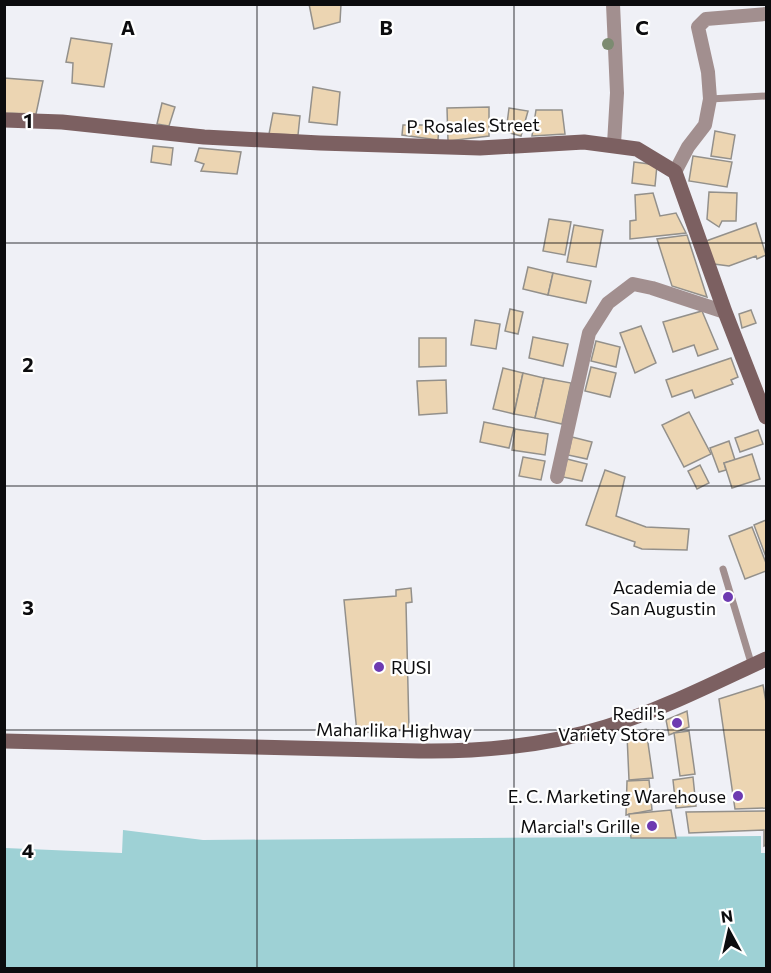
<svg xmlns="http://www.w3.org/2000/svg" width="771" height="973" viewBox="0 0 771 973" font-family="Commissioner,sans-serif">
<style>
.water{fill:#9ed1d5}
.building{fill:#ecd5b2;stroke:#93908b;stroke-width:1.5}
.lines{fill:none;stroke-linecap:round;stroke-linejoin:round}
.lane{stroke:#a28f8f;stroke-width:7}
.street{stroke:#a28f8f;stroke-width:14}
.secondary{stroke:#7c6061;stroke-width:15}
.tree{fill:#7c8b71}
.grid{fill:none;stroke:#0c0c0e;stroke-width:1.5;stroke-opacity:0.55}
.poi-dot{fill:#6d3ab1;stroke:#fff;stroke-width:2}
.labels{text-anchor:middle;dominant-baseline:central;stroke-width:4.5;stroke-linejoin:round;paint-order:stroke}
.street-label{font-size:18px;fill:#0c0c0e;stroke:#fff}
.poi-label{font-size:18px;fill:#0c0c0e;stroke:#fff;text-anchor:end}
.grid-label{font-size:20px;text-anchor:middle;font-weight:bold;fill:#0c0c0e;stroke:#fff;stroke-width:4.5;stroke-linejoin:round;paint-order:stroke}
</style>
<rect width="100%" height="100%" fill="#eff0f6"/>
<path class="water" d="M123,830L203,840L761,836V853H766V968H5V848L122,853Z"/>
<g class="building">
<path d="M309,4H341L340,22L314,29Z"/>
<path d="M71,38L112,44L104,87L72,83L73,63L66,62Z"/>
<path d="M4,78L43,81L36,114L4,113Z"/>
<path d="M313,87L340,92L337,125L309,122Z"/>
<path d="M162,103L175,107L169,126L157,124Z"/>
<path d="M489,107V136L448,141L447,108Z"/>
<path d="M509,108L528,111L521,136L506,132Z"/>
<path d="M536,110H562L565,134L532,136Z"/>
<path d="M273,113L300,116L298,135L269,134Z"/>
<path d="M403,125H439L438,140L402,135Z"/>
<path d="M715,131L735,135L731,159L711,156Z"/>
<path d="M153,146L173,148L171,165L151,162Z"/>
<path d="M199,148L241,152L237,174L201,171L204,164L195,161Z"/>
<path d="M693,156L732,162L727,187L689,181Z"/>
<path d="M634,162L657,165L655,186L632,183Z"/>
<path d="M709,192L737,193L736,221H722L719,227L707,219Z"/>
<path d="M653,193L660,216L676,213L686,233L630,239V221L636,220L635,195Z"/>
<path d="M549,219L571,222L565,255L543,251Z"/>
<path d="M756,223L766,255L757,259L756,256L729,266L714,264L706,241Z"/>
<path d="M574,225L603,230L596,267L567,262Z"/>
<path d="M687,235L707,297L672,286L657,239Z"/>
<path d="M528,267L553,273L548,295L523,289Z"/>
<path d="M553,273L591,281L586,303L548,295Z"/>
<path d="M510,309L523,312L518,334L505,331Z"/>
<path d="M751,310L756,323L742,328L739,314Z"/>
<path d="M702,311L718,349L698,356L694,345L673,352L663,322Z"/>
<path d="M475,320L500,324L496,349L471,345Z"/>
<path d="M641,326L656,363L635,373L620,333Z"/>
<path d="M533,337L568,344L563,366L529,358Z"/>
<path d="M419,338H446V366L419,367Z"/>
<path d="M596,341L620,347L616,367L591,361Z"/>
<path d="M731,358L738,377L731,380L733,384L695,398L692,390L672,397L666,380Z"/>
<path d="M591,367L616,373L610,397L585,391Z"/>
<path d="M503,368L523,373L514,414L493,409Z"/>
<path d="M523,373L544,378L535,418L514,414Z"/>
<path d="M544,378L571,383L562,424L535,418Z"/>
<path d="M446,380L447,413L419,415L417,381Z"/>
<path d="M689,412L711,454L684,467L662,425Z"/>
<path d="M484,422L514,428L509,448L480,442Z"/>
<path d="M515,429L548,434L545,455L512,450Z"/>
<path d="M758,430L763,444L740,452L735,438Z"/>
<path d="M572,437L592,442L587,459L568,455Z"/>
<path d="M729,441L735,460L724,463L726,470L719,472L710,448Z"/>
<path d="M752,454L760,479L732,488L724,463Z"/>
<path d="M523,457L545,461L541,480L519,476Z"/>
<path d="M567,459L587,464L582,481L563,477Z"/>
<path d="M700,465L709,483L697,489L688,471Z"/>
<path d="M605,470L625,477L616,516L646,527L689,529L687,550L642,549L634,546L635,542L586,525Z"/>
<path d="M766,520V557L754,525Z"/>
<path d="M752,527L766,563V571L745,579L729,536Z"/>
<path d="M411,588L412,602L406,603L409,730L357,733L344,600L396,596V590Z"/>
<path d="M763,685L766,702V808L735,809L719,699Z"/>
<path d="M687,711L689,727L669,735L666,720Z"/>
<path d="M646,729L653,778L629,780L627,735Z"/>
<path d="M689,731L695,774L680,776L674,733Z"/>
<path d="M693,777L696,806L676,808L673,780Z"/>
<path d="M649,780L652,810L626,815L627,781Z"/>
<path d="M671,810L676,838H631L629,814Z"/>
<path d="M766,811V845L764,846V830L689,833L686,812Z"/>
</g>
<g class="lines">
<g class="lane">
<path d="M710,99L766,96"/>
<path d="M723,569L752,666"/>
</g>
<g class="street">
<path d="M613,4L617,93L614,144"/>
<path d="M675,172L688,147L705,125L710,99L708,72L698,27L706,19L766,14"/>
<path d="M557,477L589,333L608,303L633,284L652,288L725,312"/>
</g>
<g class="secondary">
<path d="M4,120L62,122L204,137L320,143L480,148L584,142L637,149L675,172L725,312L766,417"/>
<path d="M4,741L419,751C483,752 545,746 606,727C661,710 714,683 766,659"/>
</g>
</g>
<circle class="tree" cx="608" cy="44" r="6"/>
<path class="grid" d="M257,4V968M514,4V968M4,243H766M4,486H766M4,730H766"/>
<g class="poi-dot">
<circle cx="728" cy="597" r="6"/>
<circle cx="379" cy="667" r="6"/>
<circle cx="677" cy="723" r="6"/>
<circle cx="738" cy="796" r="6"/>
<circle cx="652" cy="826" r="6"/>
</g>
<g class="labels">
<g class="street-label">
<text transform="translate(473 125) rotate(-1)">P. Rosales Street</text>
<text transform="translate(394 730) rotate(1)">Maharlika Highway</text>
</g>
<g class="poi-label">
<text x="716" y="587">Academia de<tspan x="716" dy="21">San Augustin</tspan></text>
<text x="391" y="667" text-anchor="start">RUSI</text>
<text x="665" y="713">Redil's<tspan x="665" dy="21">Variety Store</tspan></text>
<text x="726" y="796">E. C. Marketing Warehouse</text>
<text x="640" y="826">Marcial's Grille</text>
</g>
</g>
<g class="grid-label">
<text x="128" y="35">A</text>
<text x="386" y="35">B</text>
<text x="642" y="35">C</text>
<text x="28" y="128">1</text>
<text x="28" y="372">2</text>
<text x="28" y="615">3</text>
<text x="28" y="858">4</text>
</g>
<rect width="771" height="973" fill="none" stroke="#0c0c0e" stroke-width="12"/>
<g transform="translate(729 931) rotate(352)" stroke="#ffffff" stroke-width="4.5" paint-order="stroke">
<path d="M0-4.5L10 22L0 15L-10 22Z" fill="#0c0c0e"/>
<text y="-9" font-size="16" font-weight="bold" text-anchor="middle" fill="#0c0c0e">N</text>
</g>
</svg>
